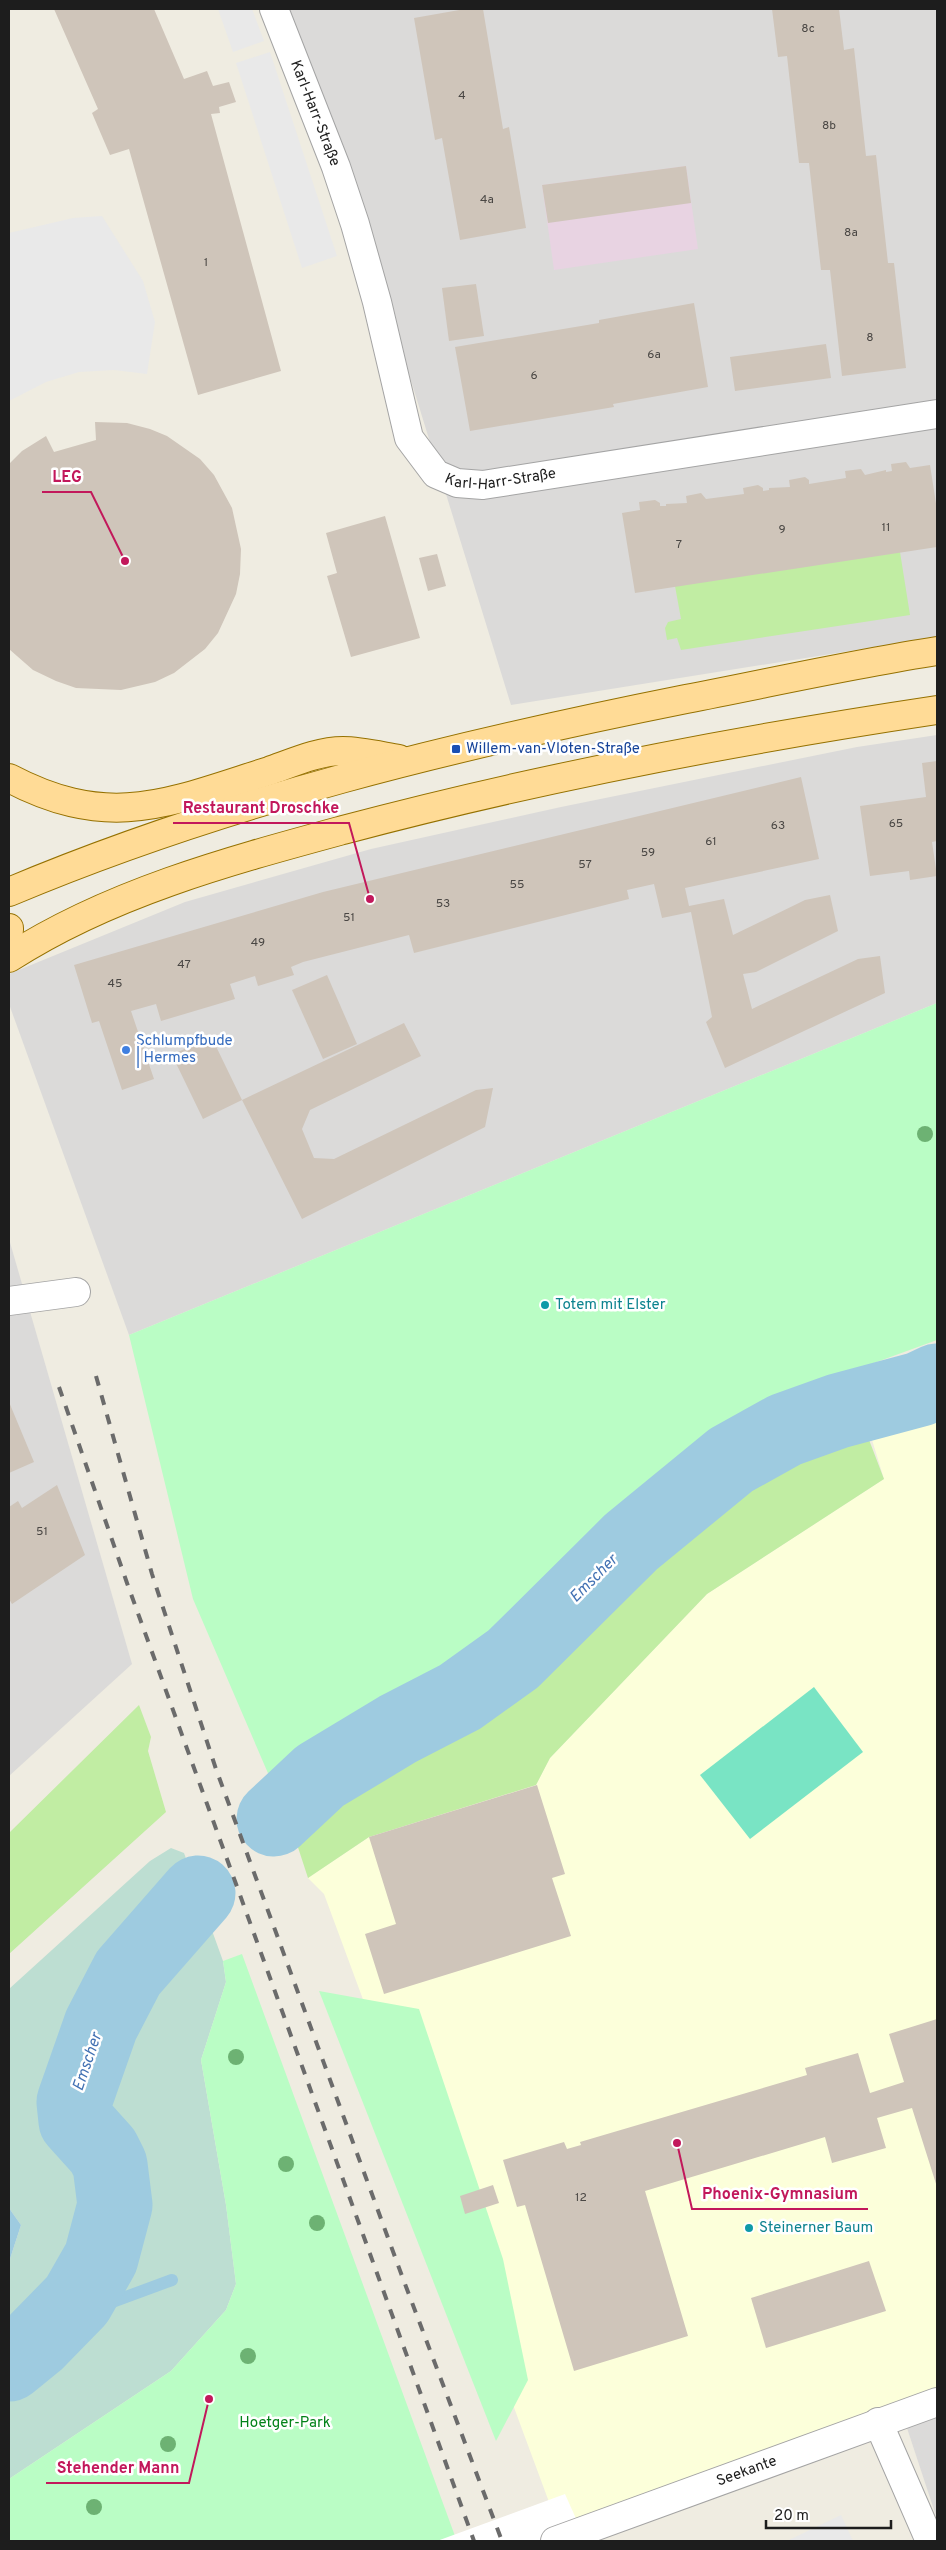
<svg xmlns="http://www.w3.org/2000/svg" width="946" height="2550" viewBox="0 0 946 2550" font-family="Overpass,sans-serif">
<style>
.residential{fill:#dbdad9}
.industrial{fill:#e8d3e2}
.education{fill:#fcffda}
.grass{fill:#c1eda3}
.wetland{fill:#bdded2}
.park{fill:#bafdc5}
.pitch{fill:#79e4c4}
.parking{fill:#e9e9e9}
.water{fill:#9ecbe0}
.pier{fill:#fff}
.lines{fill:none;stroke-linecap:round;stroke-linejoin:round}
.stream{stroke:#9ecbe0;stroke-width:12}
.river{stroke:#9ecbe0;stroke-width:75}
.building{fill:#cfc5ba}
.minor-casing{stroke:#a4a4a4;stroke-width:30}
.major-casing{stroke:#957100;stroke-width:30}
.minor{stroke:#fff;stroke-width:28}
.major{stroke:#ffdb96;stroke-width:28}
.rail{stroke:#6b6b6b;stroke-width:4;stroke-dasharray:10 10;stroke-linecap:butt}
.tree{fill:#6db273}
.transit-dot{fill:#1a4fb4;stroke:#fff;stroke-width:2}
.shop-dot{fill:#3f7fe0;stroke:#fff;stroke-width:2}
.culture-dot{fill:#0f9aa8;stroke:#fff;stroke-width:2}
.labels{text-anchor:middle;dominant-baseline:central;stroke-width:5;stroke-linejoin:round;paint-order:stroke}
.number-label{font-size:12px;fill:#4a4744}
.street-label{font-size:15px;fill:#1d1d1d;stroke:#fff}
.transit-label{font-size:15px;fill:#164399;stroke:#fff;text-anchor:start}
.shop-label{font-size:15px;fill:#366cbe;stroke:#fff;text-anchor:start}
.culture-label{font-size:15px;fill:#0d838f;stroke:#fff;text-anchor:start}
.park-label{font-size:15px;fill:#038219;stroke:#fff}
.water-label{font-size:16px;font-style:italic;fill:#4271b3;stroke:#fff}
.leader{fill:none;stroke:#c2185b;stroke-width:2}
.callout-dot{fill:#c2185b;stroke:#fff;stroke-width:2}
.callout-label{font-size:16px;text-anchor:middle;font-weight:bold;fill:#c2185b;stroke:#fff;stroke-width:5;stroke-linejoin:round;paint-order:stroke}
</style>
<rect width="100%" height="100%" fill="#efece1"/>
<g class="residential">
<path d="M289,9H937V637L511,705L323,95Z"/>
<path d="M937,735V1003L129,1335L9,1004V974L185,902L371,849L561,807L857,747Z"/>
<path d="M9,1239L132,1664L9,1776Z"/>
<path d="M937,2414V2519L906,2425Z"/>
</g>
<path class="industrial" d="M686,166L698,249L554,270L542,185Z"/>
<path class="education" d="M937,1394V2393L559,2529L324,1894L308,1878L369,1837L536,1785L550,1758L707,1594L884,1479L865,1417Z"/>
<g class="grass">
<path d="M900,552L910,615L681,650L677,638L667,640L665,628L668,622L681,619L675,586Z"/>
<path d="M845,1377L884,1479L707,1594L550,1758L536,1785L369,1837L308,1878L292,1829L697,1474Z"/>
<path d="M139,1705L151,1737L148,1751L166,1812L9,1954V1833Z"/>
</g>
<path class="wetland" d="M171,1848L184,1853L223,1961L226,1982L201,2060L226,2205L236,2284L226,2310L171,2371L9,2479V2262L21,2225L9,2208V1989L150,1861Z"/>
<g class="park">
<path d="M937,1003V1340L863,1367L697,1474L292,1829L193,1599L129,1335Z"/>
<path d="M242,1954L455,2536L438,2541H9V2479L171,2371L226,2310L236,2284L226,2205L201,2060L226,1982L223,1961Z"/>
<path d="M319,1991L419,2009L503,2259L528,2380L496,2441Z"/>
</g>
<path class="pitch" d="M814,1687L863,1752L750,1839L700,1775Z"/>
<g class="parking">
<path d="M218,9H252L264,41L233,52Z"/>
<path d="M270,52L337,256L302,268L236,63Z"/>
<path d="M102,216L143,281L155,322L147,374L114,370L79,372L46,382L9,401V233L73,218Z"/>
<path d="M841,2515L853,2541H787Z"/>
</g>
<path class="water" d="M9,2208L21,2225L9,2262Z"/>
<path class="pier" d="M565,2494L586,2541H437Z"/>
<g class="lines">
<path class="stream" d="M55,2323L172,2280"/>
<g class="river">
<path d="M274,1819L320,1776L398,1729L460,1697L513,1659L631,1542L731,1460L785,1430L838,1411L920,1389L937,1381"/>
<path d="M9,2364L36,2342L77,2300L101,2258L115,2205L110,2165L103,2151L76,2121L74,2102L101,2025L128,1973L198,1893"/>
</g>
</g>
<g class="building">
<path d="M54,9H154L184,79L207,71L213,86L229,82L236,102L219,107L220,113L211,114L281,371L198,395L129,149L110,155L92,113L98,109Z"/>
<path d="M465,9H483L503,129L509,127L526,228L460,240L442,138L435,140L414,18Z"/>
<path d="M772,9H839L844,50L854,48L866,156L876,155L888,263H894L906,368L842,376L830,270H821L809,163H799L787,56L778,57Z"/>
<path d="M686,166L691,203L548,223L542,185Z"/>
<path d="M476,284L484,336L449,341L442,288Z"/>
<path d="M694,303L708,387L613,404L614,407L470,431L455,347L599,323V320Z"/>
<path d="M826,344L831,378L735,391L730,357Z"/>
<path d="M95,422L127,423L150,429L167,436L200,459L214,475L232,508L241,549L240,574L236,594L218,633L205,649L174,673L155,682L121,690L76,688L56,681L33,670L9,649V464L22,451L46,436L54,452L96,440Z"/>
<path d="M906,462L910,468L930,465L937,510V547L635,593L622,513L640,510L639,502L655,500L660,503V506H666V504L687,503L686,496L701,493L706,499L744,494L743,488L758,485L763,488V491L769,490V488L790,487L789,480L805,477L809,480V484L846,478L845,471L861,469L865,475L886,470V472L892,471L891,464Z"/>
<path d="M385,516L420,638L351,657L327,576L337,573L326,533Z"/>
<path d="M437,554L446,586L428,591L419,558Z"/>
<path d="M937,761V841L932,842L937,876L910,880L909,871L870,876L860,806L926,797L922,763Z"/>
<path d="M801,777L819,859L685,888L689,906L724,899L733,935L805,900L830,895L838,931L756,972L743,974L752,1009L858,959L880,956L885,993L725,1068L706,1022L712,1017L691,912L662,918L654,884L627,890L629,899L414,953L409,935L303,962L291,967L294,975L258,986L255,976L230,984L235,999L161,1021L156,1004L131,1011L154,1079L122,1090L99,1021L92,1023L74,965L323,892Z"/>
<path d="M327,975L357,1044L323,1059L292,990Z"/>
<path d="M404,1023L421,1056L310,1110L302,1129L314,1158L334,1159L476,1090L493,1088L485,1127L302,1219L242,1100L203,1119L172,1055L211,1036L242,1100Z"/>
<path d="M9,1402L34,1462L9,1473Z"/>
<path d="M57,1485L85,1555L12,1604L9,1599V1507L18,1501L22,1508Z"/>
<path d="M537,1785L565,1874L552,1878L571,1936L384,1994L365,1934L396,1924L369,1837Z"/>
<path d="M937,2019V2187L912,2108L877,2118L886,2148L832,2163L825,2137L645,2191L688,2336L574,2371L525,2205L517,2207L503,2160L564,2142L567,2149L581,2145L580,2142L807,2075L805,2068L858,2053L870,2093L904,2082L889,2034Z"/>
<path d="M493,2185L499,2203L465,2214L460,2196Z"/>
<path d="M869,2261L886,2311L766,2348L751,2298Z"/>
</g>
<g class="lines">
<defs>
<g id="minor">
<path id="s1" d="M274,9L336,167L355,224L377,302L409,438L436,474L457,483L483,485L937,414"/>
<path d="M9,1301L76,1292"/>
<path d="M878,2422L930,2541"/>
<path id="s2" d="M555,2541L937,2402"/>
</g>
<g id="major">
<path d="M9,778C110,831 168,803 269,771C292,763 318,751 343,751C361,751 381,756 399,759"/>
<path d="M9,892C225,801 456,745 686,699C769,683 853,664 937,651"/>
<path d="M9,928V930"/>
<path d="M9,958C110,893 229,861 343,830C538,778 737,740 937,710"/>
</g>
</defs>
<use href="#minor" class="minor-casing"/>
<use href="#major" class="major-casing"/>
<use href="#minor" class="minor"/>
<use href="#major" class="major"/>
<g class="rail">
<path d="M96,1376L152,1574L216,1769L402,2276L502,2541"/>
<path d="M59,1387L127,1583L474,2541"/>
</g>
</g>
<g class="tree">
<circle cx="925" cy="1134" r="8"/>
<circle cx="236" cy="2057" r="8"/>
<circle cx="286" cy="2164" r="8"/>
<circle cx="317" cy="2223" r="8"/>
<circle cx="248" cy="2356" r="8"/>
<circle cx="168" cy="2444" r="8"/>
<circle cx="94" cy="2507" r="8"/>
</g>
<rect class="transit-dot" x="451" y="744" width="10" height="10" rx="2.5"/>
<circle class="shop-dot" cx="126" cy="1050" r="5"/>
<g class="culture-dot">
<circle cx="545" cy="1305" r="5"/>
<circle cx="749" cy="2228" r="5"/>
</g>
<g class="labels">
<g class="number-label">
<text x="808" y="29">8c</text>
<text x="462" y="96">4</text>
<text x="829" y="126">8b</text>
<text x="487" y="200">4a</text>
<text x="851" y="233">8a</text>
<text x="206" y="263">1</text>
<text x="870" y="338">8</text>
<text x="654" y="355">6a</text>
<text x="534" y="376">6</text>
<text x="886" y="528">11</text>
<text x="782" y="530">9</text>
<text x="679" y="545">7</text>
<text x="896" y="824">65</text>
<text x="778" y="826">63</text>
<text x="711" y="842">61</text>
<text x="648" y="853">59</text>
<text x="585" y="865">57</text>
<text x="517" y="885">55</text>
<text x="443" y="904">53</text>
<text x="349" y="918">51</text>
<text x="258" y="943">49</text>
<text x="184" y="965">47</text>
<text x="115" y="984">45</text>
<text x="42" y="1532">51</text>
<text x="581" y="2198">12</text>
</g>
<g class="street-label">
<text stroke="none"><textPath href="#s1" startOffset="112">Karl-Harr-Straße</textPath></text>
<text stroke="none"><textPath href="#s1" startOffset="562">Karl-Harr-Straße</textPath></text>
<text stroke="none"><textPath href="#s2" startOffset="204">Seekante</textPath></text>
</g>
<g class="transit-label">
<text x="466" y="749">Willem-van-Vloten-Straße</text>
</g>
<g class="shop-label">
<text x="136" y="1041">Schlumpfbude<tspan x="136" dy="17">| Hermes</tspan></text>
</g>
<g class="culture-label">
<text x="555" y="1305">Totem mit Elster</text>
<text x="759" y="2228">Steinerner Baum</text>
</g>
<g class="park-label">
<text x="285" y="2423">Hoetger-Park</text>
</g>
<g class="water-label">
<text transform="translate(594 1579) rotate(-45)">Emscher</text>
<text transform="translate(88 2062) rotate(-71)">Emscher</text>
</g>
</g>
<path class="leader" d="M125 561L91 492H42M370 899L349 823H173M677 2143L692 2209H868M209 2399L189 2483H46"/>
<g class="callout-dot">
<circle cx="125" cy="561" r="5"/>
<circle cx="370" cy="899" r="5"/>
<circle cx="677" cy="2143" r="5"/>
<circle cx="209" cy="2399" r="5"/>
</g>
<g class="callout-label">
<text x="67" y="482">LEG</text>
<text x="261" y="813">Restaurant Droschke</text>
<text x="780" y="2199">Phoenix-Gymnasium</text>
<text x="118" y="2473">Stehender Mann</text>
</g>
<rect width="946" height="2550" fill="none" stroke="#1d1d1d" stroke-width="20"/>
<path d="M766 2520v8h125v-8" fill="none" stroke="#1d1d1d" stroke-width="2.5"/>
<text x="774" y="2520" font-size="15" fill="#1d1d1d" stroke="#ffffff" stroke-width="4" paint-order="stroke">20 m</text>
</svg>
